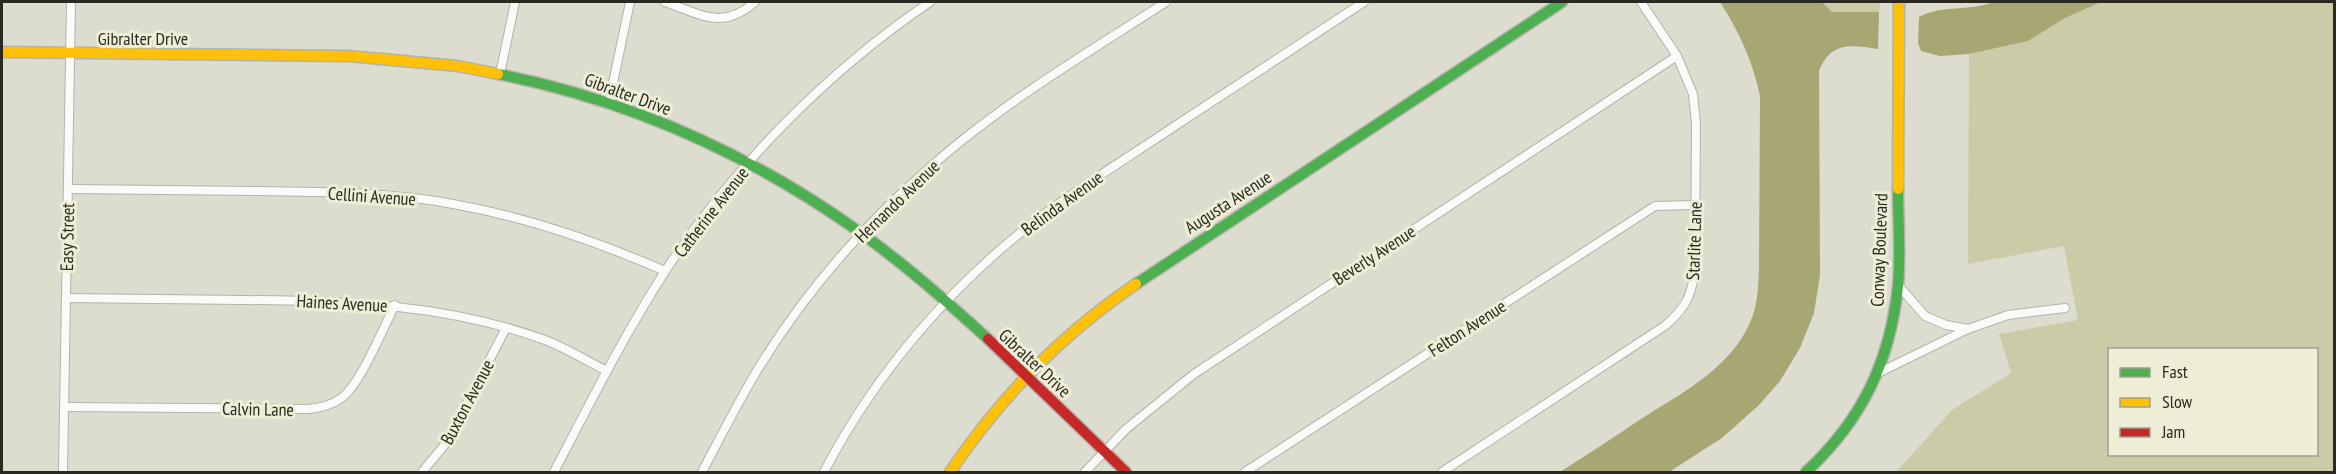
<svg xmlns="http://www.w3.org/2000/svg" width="2336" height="474" viewBox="0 0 2336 474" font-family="'PT Sans Narrow',sans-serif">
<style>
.green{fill:#cccba8;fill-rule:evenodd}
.water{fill:#a8a672}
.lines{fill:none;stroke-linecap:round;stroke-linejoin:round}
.street-casing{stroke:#b3b3aa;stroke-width:10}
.fast-casing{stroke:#b3b3aa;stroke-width:13}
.slow-casing{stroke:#b3b3aa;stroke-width:13}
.jam-casing{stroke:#b3b3aa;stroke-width:13}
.street{stroke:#fafaf8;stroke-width:8}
.fast{stroke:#4caf50;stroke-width:10}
.slow{stroke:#ffc107;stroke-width:10}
.jam{stroke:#c62828;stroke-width:10}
.labels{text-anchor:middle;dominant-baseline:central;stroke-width:6;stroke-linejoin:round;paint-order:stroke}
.street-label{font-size:18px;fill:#2a2a22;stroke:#eeeed7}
</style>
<rect width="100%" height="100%" fill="#dcdccf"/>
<g class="green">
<path d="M1822,2H1880L1878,29V12H1832Z"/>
<path d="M2101,2H2334V472H1896L1952,410L2011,373L1999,334L2078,320L2064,246L1968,264L1969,54L2028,41L2065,18ZM2110,350H2316V454H2110Z"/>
</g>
<g class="water">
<path d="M1720,2H1822L1832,12H1879L1878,49C1851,45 1831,41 1819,71L1820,275L1814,313L1800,348L1780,381L1759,405L1722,438L1669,472H1560C1588,454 1616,436 1644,417C1684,392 1733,366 1751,320C1758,304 1758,286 1759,270L1760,96C1753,62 1739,31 1720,2Z"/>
<path d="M1993,2H2101L2065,18L2028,41L1969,54L1940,56L1921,51L1918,43L1919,17C1943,4 1969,12 1993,2Z"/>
</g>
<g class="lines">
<defs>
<g id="street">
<path d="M665,2C701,14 722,31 755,2"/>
<path d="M500,74L515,2"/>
<path d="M609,102L630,2"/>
<path d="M68,189C131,190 195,190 258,191C324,192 389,192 453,204C527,217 596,241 665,271"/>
<path d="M1898,285L1925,316L1946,325L1968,329L2008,315L2065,308"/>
<path d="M66,298C125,299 185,299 244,300C348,301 446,304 545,340C566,348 587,361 607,371"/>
<path d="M1878,373L1968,329"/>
<path d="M64,407L308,409C320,408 330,406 340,399C360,386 383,328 395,305"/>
<path d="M63,472L71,2"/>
<path d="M422,472L447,442L506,328"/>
<path d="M554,472C589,405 623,337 664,273C731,169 828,71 930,2"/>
<path d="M702,472C720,438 738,402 758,369C811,282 881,206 960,142C1024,90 1097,47 1166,2"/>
<path d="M824,472C875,374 951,285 1039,218C1084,184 1132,155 1178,124C1240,83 1302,42 1364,2"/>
<path d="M1085,472L1126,429L1194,374L1677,56"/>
<path d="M1245,472L1655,206L1695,205"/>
<path d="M1442,472L1666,325C1686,307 1691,297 1695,271L1696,123L1693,94L1677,56L1641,2"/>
</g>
<g id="fast">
<path d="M498,74C625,99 745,152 851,226C900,260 944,299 988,339"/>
<path d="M1136,284L1562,2"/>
<path d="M1806,472C1862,420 1890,362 1898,286C1901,254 1898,221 1898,189"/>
</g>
<g id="slow">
<path d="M2,52L348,56L458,66L498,74"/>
<path d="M1898,189L1899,2"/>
<path d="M950,472C1000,398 1062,334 1136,284"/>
</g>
<path id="jam" d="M988,339L1126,472"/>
</defs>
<use href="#street" class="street-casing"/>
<use href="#fast" class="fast-casing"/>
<use href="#slow" class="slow-casing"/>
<use href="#jam" class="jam-casing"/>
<use href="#street" class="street"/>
<use href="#fast" class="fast"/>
<use href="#slow" class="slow"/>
<use href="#jam" class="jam"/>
</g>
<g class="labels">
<g class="street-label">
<text x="143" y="38">Gibralter Drive</text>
<text transform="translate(628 94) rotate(20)">Gibralter Drive</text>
<text transform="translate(372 196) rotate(4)">Cellini Avenue</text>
<text transform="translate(897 201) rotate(-44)">Hernando Avenue</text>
<text transform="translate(1228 202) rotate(-33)">Augusta Avenue</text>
<text transform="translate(1062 203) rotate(-36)">Belinda Avenue</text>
<text transform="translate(711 212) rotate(-52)">Catherine Avenue</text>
<text transform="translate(67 237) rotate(-89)">Easy Street</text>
<text transform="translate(1694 241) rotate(-88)">Starlite Lane</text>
<text transform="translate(1879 250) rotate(-88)">Conway Boulevard</text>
<text transform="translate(1374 255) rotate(-33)">Beverly Avenue</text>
<text transform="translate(342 303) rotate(3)">Haines Avenue</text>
<text transform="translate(1467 328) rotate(-33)">Felton Avenue</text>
<text transform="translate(1035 363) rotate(43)">Gibralter Drive</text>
<text transform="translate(467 402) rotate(-62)">Buxton Avenue</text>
<text transform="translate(258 409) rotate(1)">Calvin Lane</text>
</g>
</g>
<rect width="2336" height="474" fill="none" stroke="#2a2a22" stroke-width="6"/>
<rect x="2108" y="348" width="210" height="108" fill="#eeeed7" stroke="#a0a08f" stroke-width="1.5"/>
<rect x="2120" y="368" width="30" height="9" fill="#4caf50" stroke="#a0a08f" stroke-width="1.5"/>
<text x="2162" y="378" font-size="18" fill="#2a2a22">Fast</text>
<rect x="2120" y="398" width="30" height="9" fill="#ffc107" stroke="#a0a08f" stroke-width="1.5"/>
<text x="2162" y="408" font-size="18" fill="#2a2a22">Slow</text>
<rect x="2120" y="428" width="30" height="9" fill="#c62828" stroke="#a0a08f" stroke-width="1.5"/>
<text x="2162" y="438" font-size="18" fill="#2a2a22">Jam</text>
</svg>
